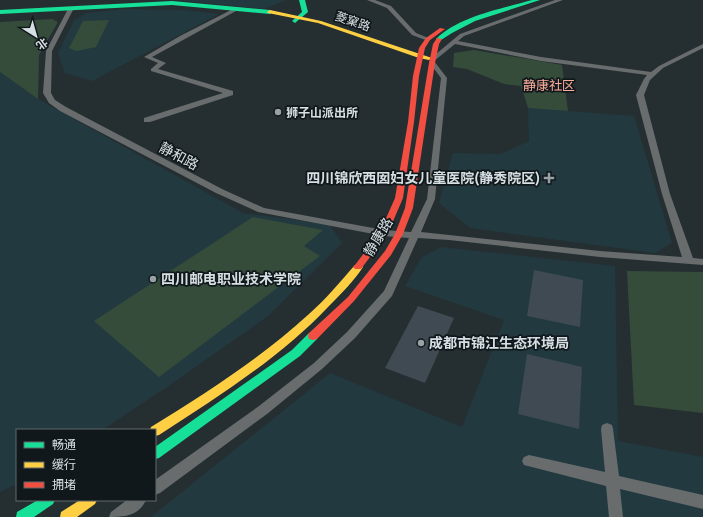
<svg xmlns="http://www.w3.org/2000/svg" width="703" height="517" viewBox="0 0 703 517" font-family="Ubuntu,'Noto Sans SC',sans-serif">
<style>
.built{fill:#223940}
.green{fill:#354c3b}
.building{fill:#3f4a52}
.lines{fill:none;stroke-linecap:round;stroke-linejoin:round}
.street{fill:#686c6c;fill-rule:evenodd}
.fast{fill:#16e098;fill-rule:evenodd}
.slow{fill:#ffcf43;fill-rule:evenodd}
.jam{fill:#f24e42;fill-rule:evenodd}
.poi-dot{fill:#98a2a6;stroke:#11181b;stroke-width:1.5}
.labels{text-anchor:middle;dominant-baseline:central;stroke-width:3.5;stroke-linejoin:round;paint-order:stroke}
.far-street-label{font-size:12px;fill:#d6e0e4;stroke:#11181b}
.far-poi-label{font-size:12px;font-weight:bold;fill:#d6e0e4;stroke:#11181b;text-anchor:start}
.far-quarter-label{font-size:13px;fill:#feac9b;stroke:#11181b}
.street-label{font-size:14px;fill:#d6e0e4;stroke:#11181b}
.poi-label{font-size:14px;font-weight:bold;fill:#d6e0e4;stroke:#11181b;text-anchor:start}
</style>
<rect width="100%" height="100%" fill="#252f32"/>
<g class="built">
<path d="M177,0H286L264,9Z"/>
<path d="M125,9L185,10L219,14L92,81L65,73L58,53L74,20L87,13Z"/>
<path d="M0,72L38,99L243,213L329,224L342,243L268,316L170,385L102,430H17V484L0,492Z"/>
<path d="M528,108L634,116L672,243L655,253L470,228L439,203L453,153L501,154L529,141Z"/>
<path d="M441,247L615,266L618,441L703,457V517H151L330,373L462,427L504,320L405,286L422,257Z"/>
</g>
<g class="green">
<path d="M52,19L58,22L39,55L38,99L0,72V22Z"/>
<path d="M109,20L96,47L76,51L69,48L83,21Z"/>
<path d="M474,50L562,65L568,111L528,108L521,86L504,84L467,69L453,67L454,53Z"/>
<path d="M253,217L323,230L304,246L320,256L159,377L94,321Z"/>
<path d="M627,271L703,272V413L634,405Z"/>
</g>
<g class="building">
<path d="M534,270L583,280L580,327L527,316Z"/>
<path d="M418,306L454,318L425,383L385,368Z"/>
<path d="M527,354L582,367L579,429L518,414Z"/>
</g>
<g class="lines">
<g class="street">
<path d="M367,0H375L391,6L416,33L431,39L428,41L412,35L387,8Z"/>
<path d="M555,0H563L464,36L458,41L541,57L651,72L659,66L703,44V48L663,68L650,80L644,95L670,194L693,258L703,259V265L600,257L449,240L418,238L392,296L355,338L322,369L267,414L160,493L155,495V480L259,406L314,363L347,332L384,291L409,238L384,236L258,212L216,193L60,111L49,103L43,93L46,51L69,7L74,8L52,51L51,93L55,100L66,107L222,189L264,208L384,230L411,232L427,199L441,78L429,62L431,60L430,59L460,34ZM455,44L541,61L647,75L644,79L636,95L662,194L682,257L600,251L421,232L435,199L447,78L434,61Z"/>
<path d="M231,10L236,11L152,57L166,63L158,69L233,91V95L150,122H144V118L223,93L151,71V69L158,63L144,57L180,36Z"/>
<path d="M607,423L612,425L613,429L619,476L703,495V509L620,489L623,517H609L606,486L524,465L522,461L524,457L529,455L605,472L601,429L602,425Z"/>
<path d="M127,500H146C139,516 124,517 109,517L111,512Z"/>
</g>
<g class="fast">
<path d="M299,0H305L308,12L295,23L292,21L302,12Z"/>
<path d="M532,0H540L475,21L452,33L441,40L436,39C459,16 501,9 532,0Z"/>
<path d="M172,1L270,10L273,12L270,14L172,5L0,14V10Z"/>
<path d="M313,332L317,333L318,336L317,339L300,356L159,458L155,459V447L292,350L309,333Z"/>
<path d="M38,500H55L53,504L34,517H16L17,512Z"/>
</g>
<g class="slow">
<path d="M270,10L321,21L432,58L429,60L419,58L318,23L268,13L267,12Z"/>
<path d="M358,264L363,267C354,281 341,294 329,306C280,358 219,396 159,435L155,436V430H150L151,427C206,393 261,358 309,314C326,299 340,282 355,265Z"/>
<path d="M80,500H97L95,504L77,517H60L61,512Z"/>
</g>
<g class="jam">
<path d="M440,28L445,29L430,40L425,48L419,76L414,122L403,198L388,233L361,269H355L353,267L355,265L380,232L395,198L408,122L413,76L419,48L426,38Z"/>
<path d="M437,38L442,39L439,44L435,63L413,208L403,234L391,255L354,301L317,339L313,340L309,339L308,336L309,333L348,297L385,251L395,234L405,208L429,63L433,44Z"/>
</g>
</g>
<g class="poi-dot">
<circle cx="278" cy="112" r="4"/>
<path d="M547 172h4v4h4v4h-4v4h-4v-4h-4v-4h4z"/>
<circle cx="153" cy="279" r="4"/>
<circle cx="421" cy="343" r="4"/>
</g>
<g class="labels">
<g class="far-street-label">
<text transform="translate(353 21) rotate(19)">菱窠路</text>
</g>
<g class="far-poi-label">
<text x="286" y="112">狮子山派出所</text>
</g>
<g class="far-quarter-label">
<text x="549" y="85">静康社区</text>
</g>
<g class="street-label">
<text transform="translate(179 156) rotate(28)">静和路</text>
<text transform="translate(378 237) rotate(-59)">静康路</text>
</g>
<g class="poi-label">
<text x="540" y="178" text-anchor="end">四川锦欣西囡妇女儿童医院(静秀院区)</text>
<text x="161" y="279">四川邮电职业技术学院</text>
<text x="429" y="343">成都市锦江生态环境局</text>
</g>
</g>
<rect x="16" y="429" width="140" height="72" fill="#11181b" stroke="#60686b"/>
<rect x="24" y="442" width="20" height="6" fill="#16e098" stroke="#60686b"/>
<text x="52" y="449" font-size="12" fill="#d6e0e4">畅通</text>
<rect x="24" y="462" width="20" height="6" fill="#ffcf43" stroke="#60686b"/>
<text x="52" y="469" font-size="12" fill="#d6e0e4">缓行</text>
<rect x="24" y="482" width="20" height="6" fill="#f24e42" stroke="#60686b"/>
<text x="52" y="489" font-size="12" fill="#d6e0e4">拥堵</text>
<g transform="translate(36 36) rotate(143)" stroke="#11181b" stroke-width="3" paint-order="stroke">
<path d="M0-3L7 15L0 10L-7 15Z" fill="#d6e0e4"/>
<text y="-6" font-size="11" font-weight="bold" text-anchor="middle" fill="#d6e0e4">北</text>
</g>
</svg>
